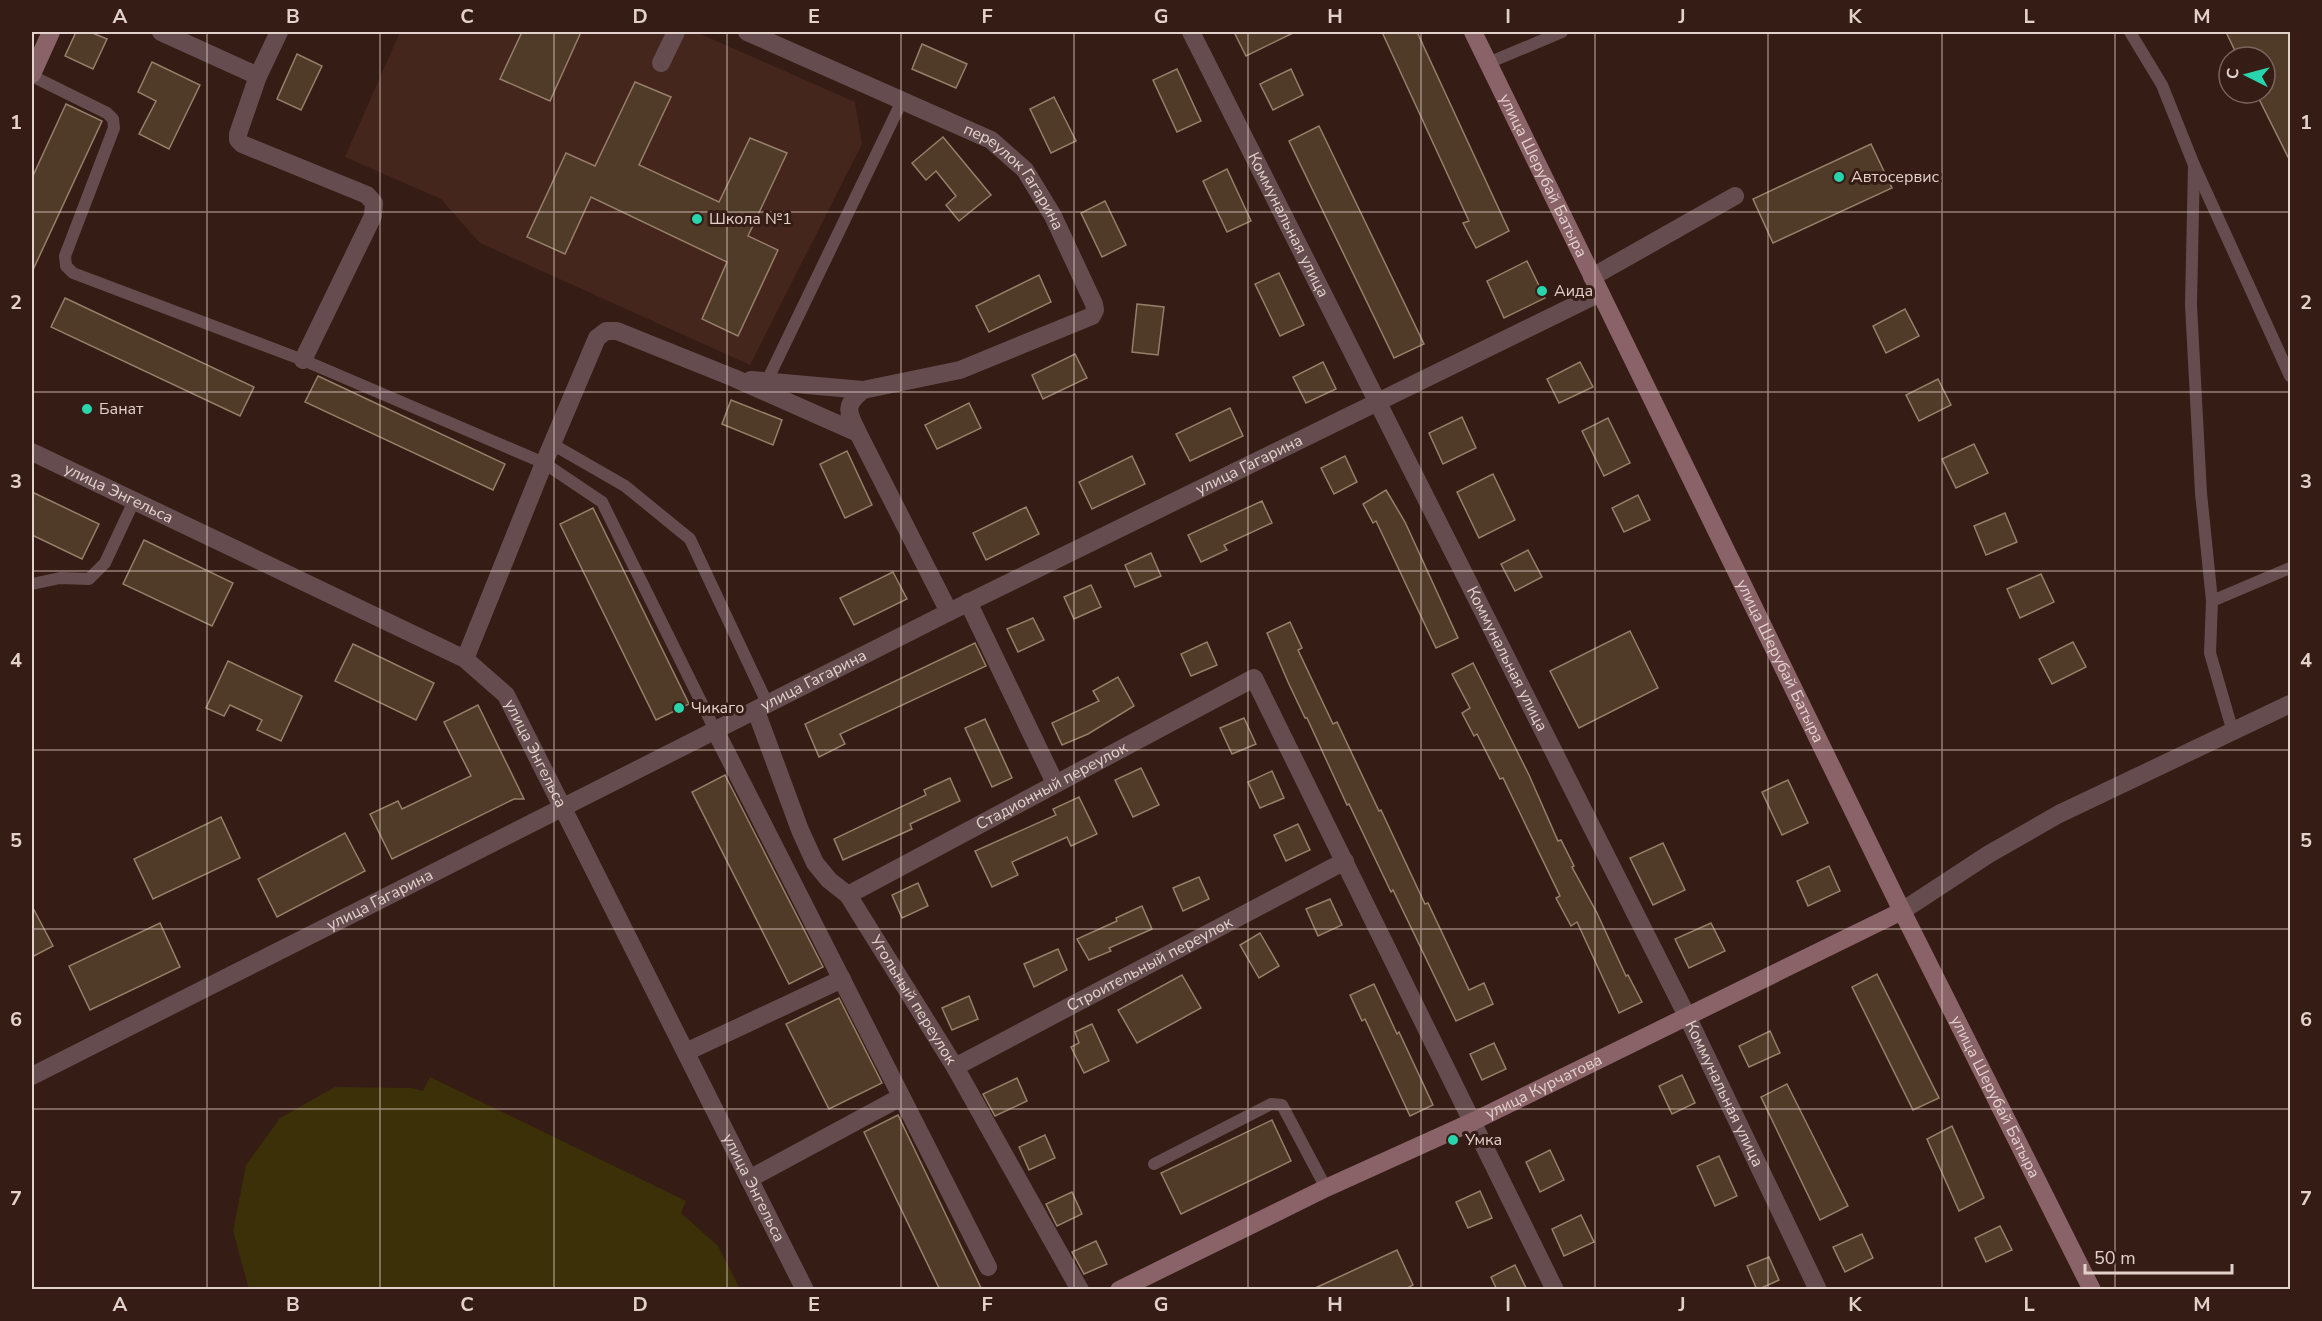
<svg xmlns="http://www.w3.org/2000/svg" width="2322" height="1321" viewBox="0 0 2322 1321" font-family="'Nunito Sans',sans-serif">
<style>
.built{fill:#45261c}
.green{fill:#3c3008}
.building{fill:#4f3b27;stroke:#967f69;stroke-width:1.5}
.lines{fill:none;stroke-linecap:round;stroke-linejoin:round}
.lane{stroke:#654d4f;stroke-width:12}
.street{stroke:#654d4f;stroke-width:18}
.secondary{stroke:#896368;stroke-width:18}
.grid{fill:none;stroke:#e3d1cb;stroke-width:1.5;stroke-opacity:0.55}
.poi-dot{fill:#29d5ad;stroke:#351c14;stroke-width:2}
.labels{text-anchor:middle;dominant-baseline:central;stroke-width:6;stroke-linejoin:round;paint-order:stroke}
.street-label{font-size:16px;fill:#e3d1cb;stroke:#351c14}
.poi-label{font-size:16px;fill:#e3d1cb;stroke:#351c14;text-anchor:start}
.neatline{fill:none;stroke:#e3d1cb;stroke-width:2}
.grid-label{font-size:20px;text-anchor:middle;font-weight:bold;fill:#e3d1cb}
</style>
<rect width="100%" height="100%" fill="#351c14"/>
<path class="built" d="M400,32H696L855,102L862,144L750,365L480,243L441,199L345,157Z"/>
<path class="green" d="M430,1077L686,1201L681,1213L718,1246L740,1289H249L233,1231L246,1165L280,1118L335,1087L411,1088L423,1091Z"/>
<g class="building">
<path d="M76,32H90L107,39L93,69L65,56Z"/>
<path d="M522,32H581L550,101L500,79Z"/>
<path d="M1234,32H1295L1246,56Z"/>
<path d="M1382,32H1417L1509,231L1476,248L1463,223L1469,221Z"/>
<path d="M2226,32H2290V161L2256,93H2265V57H2238Z"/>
<path d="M922,44L967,64L956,88L912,69Z"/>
<path d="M297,54L322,66L301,110L277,99Z"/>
<path d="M152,62L200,85L169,149L139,134L156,101L138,92Z"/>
<path d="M1177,69L1201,121L1177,132L1153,80Z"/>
<path d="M1291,69L1303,95L1273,110L1260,84Z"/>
<path d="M635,82L671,97L639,165L719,202L750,138L787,153L748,236L778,250L738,336L702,319L727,262L591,197L565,254L527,237L566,153L595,166Z"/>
<path d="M1054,97L1076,141L1051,153L1030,109Z"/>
<path d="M66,104L102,121L32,272V178Z"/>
<path d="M1319,126L1424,344L1394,358L1289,141Z"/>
<path d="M943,137L991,195L959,221L946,205L956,196L936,171L926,180L912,163Z"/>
<path d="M1871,144L1892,188L1773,243L1753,199Z"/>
<path d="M1227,169L1251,221L1227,232L1203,181Z"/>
<path d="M1105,201L1126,245L1102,257L1081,213Z"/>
<path d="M1527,261L1545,298L1504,318L1487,281Z"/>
<path d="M1279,273L1304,325L1280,336L1255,284Z"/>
<path d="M1039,275L1051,302L989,332L976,306Z"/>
<path d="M65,298L254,387L240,416L51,327Z"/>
<path d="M1137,304L1164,307L1158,355L1132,352Z"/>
<path d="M1905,309L1919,336L1886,353L1873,326Z"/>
<path d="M1075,354L1087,378L1043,399L1032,375Z"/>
<path d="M1323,362L1336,389L1306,403L1293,377Z"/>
<path d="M1580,362L1593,387L1559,403L1547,379Z"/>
<path d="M318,376L505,464L493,490L305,402Z"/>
<path d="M1938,379L1951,405L1919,421L1906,395Z"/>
<path d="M731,400L782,420L773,445L722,424Z"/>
<path d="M969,403L981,428L937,449L925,425Z"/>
<path d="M1230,408L1243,436L1190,461L1176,434Z"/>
<path d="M1462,417L1476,448L1443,464L1429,433Z"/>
<path d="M1608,418L1630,463L1604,476L1582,431Z"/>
<path d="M1974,444L1988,473L1956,488L1942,459Z"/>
<path d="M847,451L872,505L845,518L820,464Z"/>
<path d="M1132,456L1145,484L1092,509L1079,482Z"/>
<path d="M1345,456L1357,482L1334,494L1321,468Z"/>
<path d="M1493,474L1515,520L1479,538L1457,492Z"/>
<path d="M1386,490L1405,522L1458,638L1436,648L1376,521L1373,523L1363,504Z"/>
<path d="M32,492L99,524L82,559L32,535Z"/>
<path d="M1638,495L1650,520L1624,532L1612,508Z"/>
<path d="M1262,501L1272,523L1224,545L1227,550L1201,562L1188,535Z"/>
<path d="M1026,507L1039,534L986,560L973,533Z"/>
<path d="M593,508L689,704L656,720L560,524Z"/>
<path d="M2005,513L2017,542L1986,555L1974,526Z"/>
<path d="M144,540L233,583L212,626L123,584Z"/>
<path d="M1528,550L1542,577L1515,591L1501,564Z"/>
<path d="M1151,553L1161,576L1135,587L1125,565Z"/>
<path d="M893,572L907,599L854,625L840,598Z"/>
<path d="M2041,574L2054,602L2020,618L2007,589Z"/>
<path d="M1091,585L1101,607L1074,619L1064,597Z"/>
<path d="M1033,618L1044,640L1018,652L1007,629Z"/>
<path d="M1290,622L1302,648L1298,650L1333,724L1337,722L1379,811L1381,810L1425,904L1428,903L1469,990L1484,983L1493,1004L1456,1021L1393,890L1391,892L1349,804L1347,805L1307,718H1305L1288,682L1267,633Z"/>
<path d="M1630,631L1658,688L1579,728L1550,671Z"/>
<path d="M1207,642L1217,665L1191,676L1181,654Z"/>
<path d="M2073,642L2086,667L2052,684L2039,659Z"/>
<path d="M975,643L986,666L840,734L845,744L819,757L805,724Z"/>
<path d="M353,644L434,683L416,720L335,681Z"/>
<path d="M228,661L302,696L281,741L257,730L262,720L230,705L224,716L206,708Z"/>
<path d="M1473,663L1529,775L1558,841L1561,840L1574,866L1572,867L1597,913L1626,976L1628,975L1642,1002L1619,1013L1577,922L1571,926L1556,898L1560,896L1503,778L1500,779L1477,734L1474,736L1462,713L1470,708L1452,674Z"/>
<path d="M1118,677L1134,706L1088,734L1062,745L1052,723L1099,701L1093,691Z"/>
<path d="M478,705L524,799H514L392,859L370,814L398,801L402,809L471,776L444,722Z"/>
<path d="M1244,718L1256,744L1232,754L1220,728Z"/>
<path d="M985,719L1012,778L992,787L965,728Z"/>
<path d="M1141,768L1159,805L1133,817L1115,780Z"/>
<path d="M1272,771L1284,798L1260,808L1248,782Z"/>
<path d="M725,775L823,967L789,984L692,792Z"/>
<path d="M950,778L960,801L910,824L912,829L843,860L834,839L926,795L924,790Z"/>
<path d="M1788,780L1808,823L1782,835L1762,792Z"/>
<path d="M1079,797L1097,834L1071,846L1067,837L1012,862L1018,875L992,887L975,851L1056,815L1053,809Z"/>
<path d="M221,817L240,858L153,899L134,859Z"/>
<path d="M1298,824L1310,850L1286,861L1274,835Z"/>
<path d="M345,833L365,871L277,917L258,879Z"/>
<path d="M1663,843L1685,890L1653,905L1630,858Z"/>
<path d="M1829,866L1840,891L1808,906L1797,881Z"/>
<path d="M1199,877L1209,899L1183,911L1173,888Z"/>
<path d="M918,883L928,906L902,918L892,895Z"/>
<path d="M1330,899L1342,925L1318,936L1306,909Z"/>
<path d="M32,906L53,946L32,957Z"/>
<path d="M1142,906L1152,929L1109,948L1111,951L1089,960L1077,939L1117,921L1116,918Z"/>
<path d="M160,923L180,967L90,1010L69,966Z"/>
<path d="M1711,923L1725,951L1689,968L1675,939Z"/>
<path d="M1260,933L1279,966L1259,978L1240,945Z"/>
<path d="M1058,949L1067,970L1034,987L1024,964Z"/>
<path d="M1877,974L1939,1098L1913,1110L1852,987Z"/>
<path d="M1182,975L1201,1008L1137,1043L1118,1010Z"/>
<path d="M1374,984L1397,1034L1399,1032L1433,1105L1410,1116L1365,1019L1362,1021L1350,995Z"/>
<path d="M969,996L978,1019L952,1030L942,1008Z"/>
<path d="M839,998L882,1083L829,1109L786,1024Z"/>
<path d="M1092,1024L1109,1061L1084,1073L1071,1047L1079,1043L1075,1032Z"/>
<path d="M1770,1031L1780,1053L1749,1067L1739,1046Z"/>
<path d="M1494,1043L1506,1069L1482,1080L1470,1054Z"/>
<path d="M1682,1075L1695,1103L1672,1114L1659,1086Z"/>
<path d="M1017,1078L1027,1101L995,1116L983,1094Z"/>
<path d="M1787,1084L1848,1206L1820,1220L1761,1097Z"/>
<path d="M898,1115L982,1290H940L864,1132Z"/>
<path d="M1272,1120L1291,1161L1181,1214L1161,1173Z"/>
<path d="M1952,1126L1984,1198L1959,1211L1927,1139Z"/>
<path d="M1045,1135L1055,1158L1029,1170L1019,1147Z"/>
<path d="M1550,1150L1564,1180L1540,1192L1526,1162Z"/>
<path d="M1719,1156L1737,1196L1715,1206L1697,1166Z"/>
<path d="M1480,1191L1492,1218L1468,1228L1456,1202Z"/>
<path d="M1072,1192L1082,1214L1057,1226L1046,1204Z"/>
<path d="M1581,1215L1594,1242L1564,1256L1552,1229Z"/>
<path d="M2000,1226L2012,1250L1986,1262L1975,1238Z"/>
<path d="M1862,1234L1873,1258L1845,1272L1833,1247Z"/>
<path d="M1096,1241L1107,1264L1084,1274L1072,1252Z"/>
<path d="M1397,1250L1413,1285L1404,1290H1311Z"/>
<path d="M1769,1257L1779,1280L1757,1290L1747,1266Z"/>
<path d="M1515,1265L1527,1290H1497L1491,1277Z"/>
</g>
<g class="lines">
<g class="lane">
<path d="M2130,32L2162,85L2194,165L2290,376"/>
<path d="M1488,63L1562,32"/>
<path d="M32,76L107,113L113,119L114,128L65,256L66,266L73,273L303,360L544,463L602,502L715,730"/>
<path d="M2194,165L2191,305L2201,493L2212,601"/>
<path d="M767,381L902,101"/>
<path d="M552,444L625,486L690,539L768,705"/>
<path d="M32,584L60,578L89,579L105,563L134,501"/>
<path d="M2233,732L2210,653L2212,601L2290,568"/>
<path d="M1154,1164L1271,1104L1282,1105L1326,1188"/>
</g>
<g class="street">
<path d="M161,32L258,76L279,32"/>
<path id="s1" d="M747,32L991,140L1025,170L1053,216L1094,304L1095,310L1092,316L960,370L863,390C843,406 848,412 858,433"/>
<path id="s2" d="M1191,32L1687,1016L1818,1290"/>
<path d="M661,63L676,32"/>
<path d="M258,76L238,134V140L242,144L367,195L374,203L373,216L303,360"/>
<path d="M1592,277L1735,196"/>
<path d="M751,380L863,390"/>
<path id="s3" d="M32,452L465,659L506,695L805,1290"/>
<path d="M968,602L1055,783"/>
<path d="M465,659L544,463L597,338L606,331H617L734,378L858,433L949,612"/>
<path id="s4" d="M756,711L800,830L815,863L829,880L848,895L955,1067L1080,1290"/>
<path d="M715,730L988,1267"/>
<path id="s5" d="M848,895L1254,678L1555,1290"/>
<path d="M1902,911L1989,854L2059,814L2290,704"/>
<path d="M686,1052L842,979"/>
<path id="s6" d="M955,1067L1345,861"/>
<path id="s7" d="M32,1076L949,612L1600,293"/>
<path d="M749,1179L901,1097"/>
</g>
<g class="secondary">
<path id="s8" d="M1473,32L1902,911L2092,1290"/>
<path d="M32,74L51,32"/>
<path id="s9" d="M1119,1290L1326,1188L1474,1121L1902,911"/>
</g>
</g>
<path class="grid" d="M207,32V1290M380,32V1290M554,32V1290M727,32V1290M901,32V1290M1074,32V1290M1248,32V1290M1421,32V1290M1595,32V1290M1768,32V1290M1942,32V1290M2115,32V1290M32,212H2290M32,392H2290M32,571H2290M32,750H2290M32,929H2290M32,1109H2290"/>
<g class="poi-dot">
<circle cx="1839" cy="177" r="6"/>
<circle cx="697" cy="219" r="6"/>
<circle cx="1542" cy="291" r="6"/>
<circle cx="87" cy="409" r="6"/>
<circle cx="679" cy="708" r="6"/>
<circle cx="1453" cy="1140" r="6"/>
</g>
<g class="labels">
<g class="street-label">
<text stroke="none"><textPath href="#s8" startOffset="160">улица Шерубай Батыра</textPath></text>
<text stroke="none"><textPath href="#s1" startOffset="309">переулок Гагарина</textPath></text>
<text stroke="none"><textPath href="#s2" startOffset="216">Коммунальная улица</textPath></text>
<text stroke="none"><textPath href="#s7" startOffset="1362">улица Гагарина</textPath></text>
<text stroke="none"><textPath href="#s3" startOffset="96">улица Энгельса</textPath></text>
<text stroke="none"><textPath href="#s2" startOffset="702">Коммунальная улица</textPath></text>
<text stroke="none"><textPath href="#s8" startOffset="700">улица Шерубай Батыра</textPath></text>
<text stroke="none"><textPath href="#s7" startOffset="876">улица Гагарина</textPath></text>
<text stroke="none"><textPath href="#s3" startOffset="600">улица Энгельса</textPath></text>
<text stroke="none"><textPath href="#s5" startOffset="231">Стадионный переулок</textPath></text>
<text stroke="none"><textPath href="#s7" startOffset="390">улица Гагарина</textPath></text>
<text stroke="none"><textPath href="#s6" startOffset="220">Строительный переулок</textPath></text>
<text stroke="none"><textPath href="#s4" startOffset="333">Угольный переулок</textPath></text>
<text stroke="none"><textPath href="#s9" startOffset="471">улица Курчатова</textPath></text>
<text stroke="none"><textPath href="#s2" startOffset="1188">Коммунальная улица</textPath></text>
<text stroke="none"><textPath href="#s8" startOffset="1186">улица Шерубай Батыра</textPath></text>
<text stroke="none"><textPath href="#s3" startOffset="1086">улица Энгельса</textPath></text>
</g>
<g class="poi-label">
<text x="1851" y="177">Автосервис</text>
<text x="709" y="219">Школа №1</text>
<text x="1554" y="291">Аида</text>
<text x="99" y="409">Банат</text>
<text x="691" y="708">Чикаго</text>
<text x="1465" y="1140">Умка</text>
</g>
</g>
<rect width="2322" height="1321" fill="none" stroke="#351c14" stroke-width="66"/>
<g transform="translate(2247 75) rotate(276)"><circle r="28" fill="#351c14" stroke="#7b645d" stroke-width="1.5"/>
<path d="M0-4.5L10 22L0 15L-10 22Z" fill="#29d5ad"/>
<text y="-9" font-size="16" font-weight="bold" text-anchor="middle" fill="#e3d1cb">С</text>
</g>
<path d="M2085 1264v9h147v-9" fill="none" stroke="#e3d1cb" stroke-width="3"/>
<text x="2094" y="1264" font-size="18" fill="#e3d1cb" stroke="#351c14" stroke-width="4.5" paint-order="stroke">50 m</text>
<rect x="33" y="33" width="2256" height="1255" class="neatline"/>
<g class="grid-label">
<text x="120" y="23">A</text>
<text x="293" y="23">B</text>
<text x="467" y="23">C</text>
<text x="640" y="23">D</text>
<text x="814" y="23">E</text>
<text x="987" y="23">F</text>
<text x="1161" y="23">G</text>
<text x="1335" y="23">H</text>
<text x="1508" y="23">I</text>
<text x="1682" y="23">J</text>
<text x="1855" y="23">K</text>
<text x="2029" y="23">L</text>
<text x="2202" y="23">M</text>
<text x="16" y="129">1</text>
<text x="2306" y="129">1</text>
<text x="16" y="309">2</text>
<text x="2306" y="309">2</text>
<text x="16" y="488">3</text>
<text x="2306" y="488">3</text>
<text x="16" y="667">4</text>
<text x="2306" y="667">4</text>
<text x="16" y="847">5</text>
<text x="2306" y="847">5</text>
<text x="16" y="1026">6</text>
<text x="2306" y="1026">6</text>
<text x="16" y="1205">7</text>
<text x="2306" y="1205">7</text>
<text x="120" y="1311">A</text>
<text x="293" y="1311">B</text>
<text x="467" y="1311">C</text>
<text x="640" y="1311">D</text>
<text x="814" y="1311">E</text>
<text x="987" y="1311">F</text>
<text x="1161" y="1311">G</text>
<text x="1335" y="1311">H</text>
<text x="1508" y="1311">I</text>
<text x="1682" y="1311">J</text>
<text x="1855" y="1311">K</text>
<text x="2029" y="1311">L</text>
<text x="2202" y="1311">M</text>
</g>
</svg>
